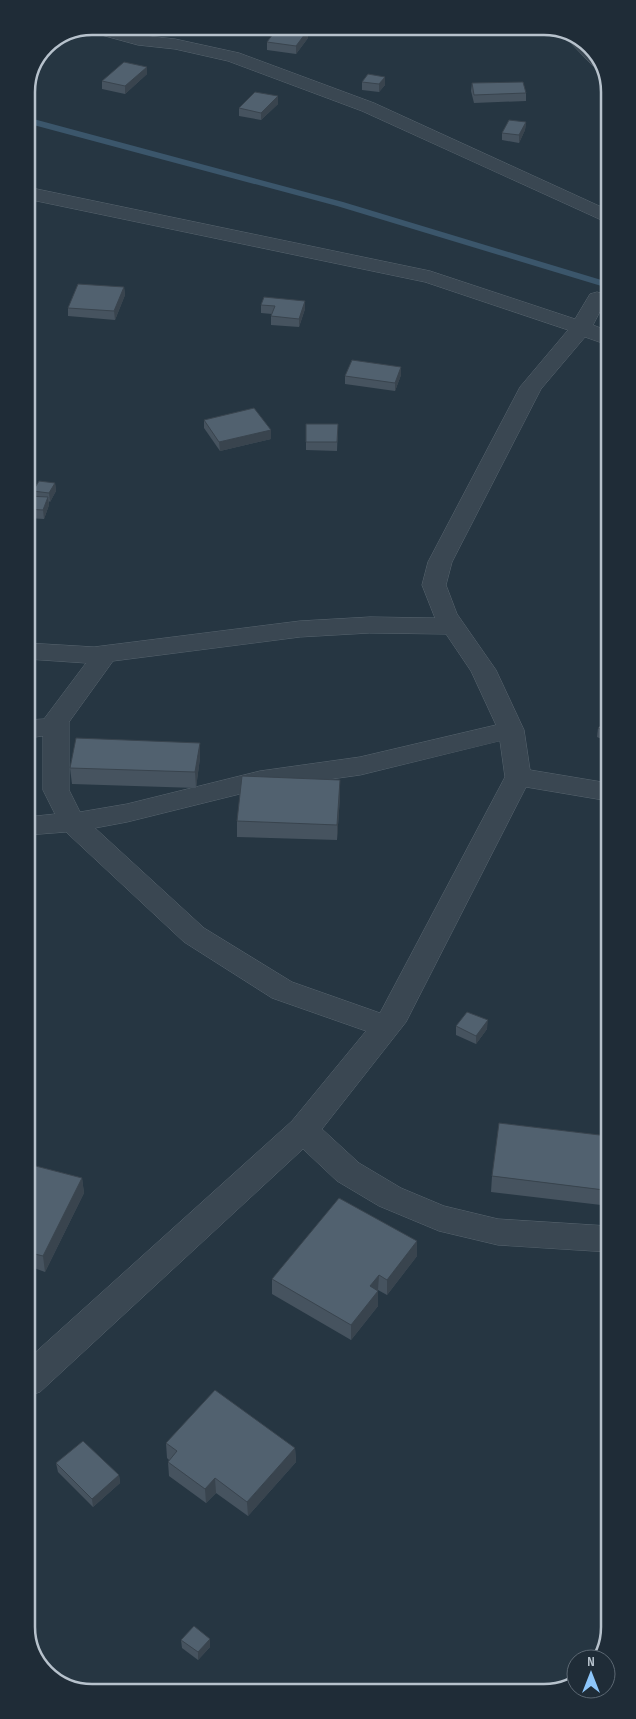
<svg xmlns="http://www.w3.org/2000/svg" width="636" height="1719" viewBox="0 0 636 1719" font-family="'Sofia Sans Condensed',sans-serif">
<style>
.lines{fill:none;stroke-linecap:round;stroke-linejoin:round}
.stream{fill:#3b566b;fill-rule:evenodd}
.minor-casing{stroke:#58656f;stroke-width:1}
.minor{fill:#3a4752;fill-rule:evenodd}
.wall{fill:#46535f}
.shaded-wall{fill:#39444e}
.building{fill:#51616f;stroke:#39444e}
.rim{fill:none;stroke:#b7c2cc;stroke-width:2.5}
</style>
<rect width="100%" height="100%" fill="#263642"/>
<g class="lines">
<path class="stream" d="M26,117L343,202L608,282V288L337,206L26,123Z"/>
<defs>
<g id="minor">
<path d="M92,26H106L139,35L175,39L239,53L374,103L608,210V223L362,111L228,61L175,49L138,45L83,30Z"/>
<path d="M568,34L587,42L602,66H593L569,41L566,37Z"/>
<path d="M27,187L430,271L575,319L590,294L597,292L604,294L607,298L593,325L608,331V345L585,337L541,389L452,562L446,585L457,614L496,670L524,730L530,770L608,783L609,801L526,787L406,1022L322,1129L359,1163L401,1188L444,1206L498,1219L609,1226V1252L498,1245L439,1231L379,1206L337,1181L303,1149L40,1392L28,1396V1359L292,1121L366,1031L272,998L184,942L66,832L27,835V817L55,814L43,790V736L27,738V720L44,719L86,663L27,659V643L94,647L300,621L370,617L435,618L422,585L428,562L520,387L568,330L425,282L27,199ZM370,633L446,634L471,671L496,725L360,757L260,771L127,804L80,812L69,790V722L113,661L300,637ZM500,741L505,777L380,1013L292,982L204,928L95,828L127,822L260,789L360,775Z"/>
</g>
</defs>
<use href="#minor" class="minor-casing"/>
<use href="#minor" class="minor"/>
</g>
<g class="wall">
<path d="M131,26H155L152,32L132,31Z"/>
<path d="M237,26H278L274,32L237,27Z"/>
<path d="M411,26H499L498,36L412,35Z"/>
<path d="M308,38L296,54L267,50V42Z"/>
<path d="M147,67V74L125,94L102,89V81Z"/>
<path d="M385,77V85L379,92L362,90V82Z"/>
<path d="M472,83L526,93V101L474,103L471,91Z"/>
<path d="M278,96V104L261,120L239,116V108Z"/>
<path d="M526,122L525,130L519,143L502,140V133Z"/>
<path d="M124,287L125,295L115,320L68,316V308Z"/>
<path d="M305,301V309L299,327L271,325V316L272,314L261,313V305Z"/>
<path d="M401,367V375L395,391L345,384V376Z"/>
<path d="M204,420L271,439L220,451L204,428Z"/>
<path d="M338,424L337,451L306,450V442Z"/>
<path d="M55,483L56,491L50,502L49,501V505L44,519L27,518V496H34L33,491Z"/>
<path d="M608,718V742L597,737L598,728Z"/>
<path d="M200,758L196,788L72,784L70,768Z"/>
<path d="M340,796L337,840L237,837V821Z"/>
<path d="M456,1026L487,1029L476,1044L456,1035Z"/>
<path d="M28,1164L82,1178L84,1193L45,1272L34,1268L28,1279Z"/>
<path d="M492,1176L604,1190L601,1205L491,1192Z"/>
<path d="M417,1241V1256L387,1295L378,1290V1306L351,1340L272,1294V1279Z"/>
<path d="M166,1443L295,1448L296,1462L248,1516L216,1493L206,1503L169,1476L168,1462L169,1460L167,1458Z"/>
<path d="M56,1463L119,1475L120,1483L93,1507L58,1472Z"/>
<path d="M210,1639V1647L198,1660L182,1648L181,1640Z"/>
</g>
<g class="shaded-wall">
<path d="M152,26H155L152,32Z"/>
<path d="M274,26H278L274,32Z"/>
<path d="M308,30V38L296,54V46Z"/>
<path d="M147,67V74L125,94V86Z"/>
<path d="M385,77V85L379,92V84Z"/>
<path d="M278,96V104L261,120V113Z"/>
<path d="M526,122L525,130L519,143V135Z"/>
<path d="M124,287L125,295L115,320L114,311Z"/>
<path d="M305,301V309L299,327V319Z"/>
<path d="M401,367V375L395,391V383Z"/>
<path d="M271,430V439L220,451L219,442Z"/>
<path d="M55,483L56,491L50,502L49,493Z"/>
<path d="M48,497L49,505L44,519L43,510Z"/>
<path d="M200,743V758L196,788L195,772Z"/>
<path d="M340,780V796L337,840V825Z"/>
<path d="M488,1020L487,1029L476,1044V1036Z"/>
<path d="M82,1178L84,1193L45,1272L43,1256Z"/>
<path d="M417,1241V1256L387,1295V1280Z"/>
<path d="M31,1253L34,1268L28,1279V1259Z"/>
<path d="M379,1275L378,1290L369,1301L370,1286Z"/>
<path d="M378,1291V1306L351,1340V1325Z"/>
<path d="M295,1448L296,1462L248,1516L247,1502Z"/>
<path d="M119,1475L120,1483L93,1507L92,1499Z"/>
<path d="M215,1478L216,1493L206,1503L205,1489Z"/>
<path d="M210,1639V1647L198,1660V1652Z"/>
</g>
<g class="building">
<path d="M279,26H282L308,30L296,46L267,42Z"/>
<path d="M124,62L147,67L125,86L102,81Z"/>
<path d="M368,74L385,77L379,84L362,82Z"/>
<path d="M523,82L526,93L474,95L472,83Z"/>
<path d="M255,92L278,96L261,113L239,108Z"/>
<path d="M509,120L526,122L519,135L502,133Z"/>
<path d="M78,284L124,287L114,311L68,308Z"/>
<path d="M264,297L305,301L299,319L271,316L275,306L261,305Z"/>
<path d="M352,360L401,367L395,383L345,376Z"/>
<path d="M254,408L271,430L219,442L204,420Z"/>
<path d="M306,424H338L337,442H306Z"/>
<path d="M39,481L55,483L49,493L33,491Z"/>
<path d="M27,496L48,497L43,510L27,509Z"/>
<path d="M608,718V733L598,728Z"/>
<path d="M76,738L200,743L195,772L70,768Z"/>
<path d="M242,776L340,780L337,825L237,821Z"/>
<path d="M467,1012L488,1020L476,1036L456,1026Z"/>
<path d="M499,1123L608,1136L604,1190L492,1176Z"/>
<path d="M28,1164L82,1178L43,1256L31,1253L28,1259Z"/>
<path d="M339,1198L417,1241L387,1280L379,1275L370,1286L378,1291L351,1325L272,1279Z"/>
<path d="M215,1390L295,1448L247,1502L215,1478L205,1489L168,1462L177,1451L166,1443Z"/>
<path d="M83,1441L119,1475L92,1499L56,1463Z"/>
<path d="M194,1626L210,1639L198,1652L181,1640Z"/>
</g>
<path d="M0 0H636V1719H0ZM92 35H544A57 57 0 0 1 601 92V1627A57 57 0 0 1 544 1684H92A57 57 0 0 1 35 1627V92A57 57 0 0 1 92 35Z" fill="#1f2c37" fill-rule="evenodd"/>
<path class="rim" d="M92 35H544A57 57 0 0 1 601 92V1627A57 57 0 0 1 544 1684H92A57 57 0 0 1 35 1627V92A57 57 0 0 1 92 35Z"/>
<g transform="translate(591 1674)"><circle r="24" fill="#1f2c37" stroke="#5c6873"/>
<path d="M0-4L9 19L0 12L-9 19Z" fill="#8dc6fa"/>
<text y="-8" font-size="14" font-weight="bold" text-anchor="middle" fill="#b7c2cc">N</text>
</g>
</svg>
